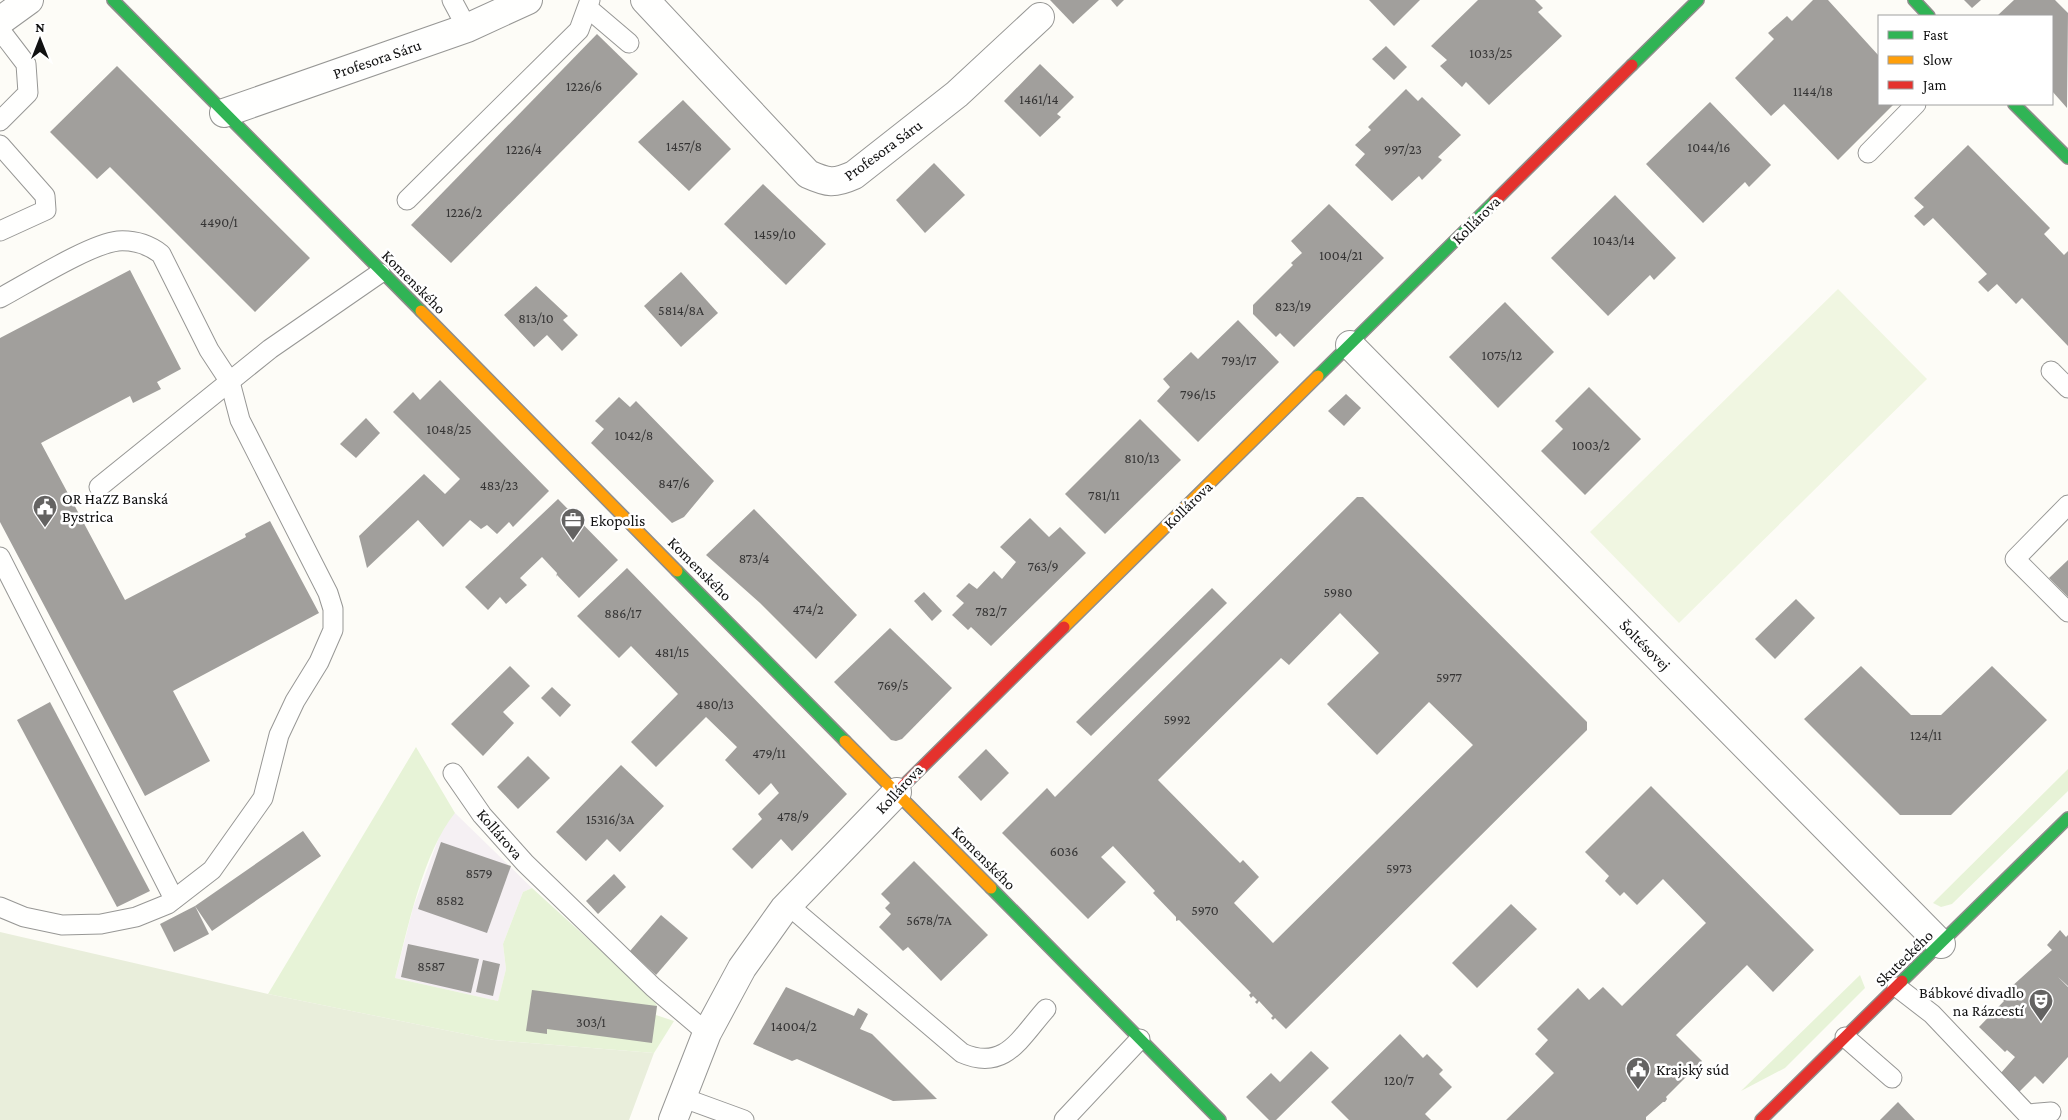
<svg xmlns="http://www.w3.org/2000/svg" width="2068" height="1120" viewBox="0 0 2068 1120" font-family="'Crimson Pro',serif">
<style>
.industrial{fill:#f5f0f3}
.green{fill:#e7f3d7}
.cemetery{fill:#e9eedb}
.pitch{fill:#f0f6e1}
.building{fill:#a19f9c;fill-rule:evenodd}
.lines{fill:none;stroke-linecap:round;stroke-linejoin:round}
.lane-casing{stroke:#979795;stroke-width:21}
.street-casing{stroke:#979795;stroke-width:30}
.fast-casing{stroke:#8e8d8b;stroke-width:14}
.slow-casing{stroke:#8e8d8b;stroke-width:14}
.jam-casing{stroke:#8e8d8b;stroke-width:14}
.lane{stroke:#fffffe;stroke-width:19}
.street{stroke:#fffffe;stroke-width:28}
.fast{stroke:#30b455;stroke-width:11}
.slow{stroke:#ff9f0a;stroke-width:11}
.jam{stroke:#e5322d;stroke-width:11}
.labels{text-anchor:middle;dominant-baseline:central;stroke-width:5;stroke-linejoin:round;paint-order:stroke}
.number-label{font-size:14px;fill:#353434}
.street-label{font-size:16px;fill:#111;stroke:#fff}
.poi-label{font-size:16px;fill:#111;stroke:#fff;text-anchor:start}
</style>
<rect width="100%" height="100%" fill="#fdfcf7"/>
<path class="industrial" d="M455,813L532,888L523,892L503,944L506,969L498,1001L395,978L413,908L442,829Z"/>
<g class="green">
<path d="M416,747L455,813C423,852 408,928 395,978L498,1001L506,969L503,944L523,892L532,888L652,997L657,1006L656,1015L674,1021L654,1053L494,1040L268,994Z"/>
<path d="M2068,769V791L1952,904L1941,907L1933,903Z"/>
<path d="M1860,975L1865,988L1785,1068L1741,1091Z"/>
</g>
<path class="cemetery" d="M0,932L268,994L494,1040L654,1053L629,1120H0Z"/>
<path class="pitch" d="M1838,289L1927,379L1679,623L1590,532Z"/>
<g class="building">
<path d="M1050,0H1099L1073,24Z"/>
<path d="M1111,0H1124L1117,7Z"/>
<path d="M1369,0H1420L1394,26Z"/>
<path d="M1478,0H1535L1543,8L1538,12L1562,36L1489,105L1466,82L1462,87L1440,66L1447,60L1431,46Z"/>
<path d="M1813,0H1828L1879,56V104H1894L1838,160L1784,104L1771,116L1735,78L1774,39L1768,33L1787,16L1792,21Z"/>
<path d="M1964,0H1981L1972,8Z"/>
<path d="M2014,0H2055L2068,13L2067,108L2052,91V16H1997Z"/>
<path d="M597,34L638,74L451,263L411,225Z"/>
<path d="M1386,46L1407,67L1394,80L1372,59Z"/>
<path d="M1040,64L1074,97L1057,114L1061,117L1040,137L1004,101Z"/>
<path d="M117,66L310,258L255,312L110,167L97,179L50,132Z"/>
<path d="M1406,89L1418,101L1422,97L1461,135L1438,157L1442,160L1422,180L1419,176L1392,201L1355,165L1365,154L1355,145L1371,130L1368,127Z"/>
<path d="M683,100L731,149L689,191L638,142Z"/>
<path d="M1710,102L1771,165L1749,187L1745,182L1703,223L1646,164Z"/>
<path d="M1968,145L2050,228L2044,234L2064,255L2068,251V346L2022,298L2016,304L1997,284L1988,292L1978,282L1987,274L1933,218L1924,226L1914,216L1924,207L1914,198Z"/>
<path d="M934,163L965,195L925,233L896,200Z"/>
<path d="M763,184L826,244L786,285L724,224Z"/>
<path d="M1615,195L1676,258L1654,280L1650,275L1608,316L1551,258Z"/>
<path d="M1329,204L1384,258L1294,347L1280,333L1276,337L1253,314V305L1293,265L1291,263L1302,253L1291,241Z"/>
<path d="M130,270L181,369L157,382L161,389L133,403L130,396L41,443L125,600L246,537L245,534L270,521L319,613L173,691L210,761L145,796L0,522V338Z"/>
<path d="M681,272L718,313L681,347L644,306Z"/>
<path d="M536,286L568,316L563,320L578,335L562,351L547,335L534,347L504,315Z"/>
<path d="M1505,302L1554,352L1498,408L1449,357Z"/>
<path d="M1238,320L1279,362L1198,442L1157,401L1170,387L1163,379L1191,352L1198,359Z"/>
<path d="M440,380L549,491L513,527L509,522L497,534L487,525L481,529L470,520L443,547L418,520L367,568L359,536L424,474L445,494L460,479L393,412L413,392L420,400Z"/>
<path d="M1589,387L1641,439L1585,495L1541,451L1563,429L1555,421Z"/>
<path d="M1346,394L1361,408L1344,426L1328,411Z"/>
<path d="M619,397L630,407L636,401L714,481L684,517L672,523L591,443L604,429L595,421Z"/>
<path d="M366,418L380,433L356,458L340,444Z"/>
<path d="M1140,419L1181,460L1105,534L1065,494Z"/>
<path d="M1357,497H1363L1587,722V730L1286,1029L1275,1018L1273,1020L1271,1018L1273,1016L1259,1001L1257,1004L1255,1002L1257,1000L1253,996L1251,998L1249,995L1251,993L1179,920L1176,921V917L1153,893L1155,891L1113,846L1101,857L1126,882L1088,919L1002,833L1047,788L1055,797ZM1340,613L1379,653L1327,704L1377,755L1429,702L1473,745L1273,943L1234,903L1259,877L1243,860L1240,863L1158,780L1281,658L1289,665Z"/>
<path d="M558,499L618,560L579,598L557,575L556,577L557,573L542,557L520,578L527,585L506,604L500,597L488,610L465,587Z"/>
<path d="M754,509L857,615L816,659L760,603L706,555Z"/>
<path d="M1030,518L1049,537L1060,527L1086,553L991,646L971,627L968,630L952,615L964,603L956,596L969,583L977,589L994,571L1002,579L1016,562L1000,547Z"/>
<path d="M2068,560V597L2049,578Z"/>
<path d="M627,568L847,794L792,851L781,839L752,869L732,849L762,819L758,814L779,793L771,783L759,795L725,760L737,747L706,717L656,767L631,742L678,694L631,646L619,658L577,616Z"/>
<path d="M1212,588L1227,603L1091,736L1076,722Z"/>
<path d="M924,592L942,611L932,621L914,601Z"/>
<path d="M1796,599L1815,618L1775,659L1755,639Z"/>
<path d="M890,628L952,688L902,739L896,741L891,740L834,682Z"/>
<path d="M510,666L530,686L503,712L514,723L483,756L451,724Z"/>
<path d="M1861,666L1911,715H1941L1992,666L2047,720L1951,815H1900L1804,719Z"/>
<path d="M552,687L571,705L560,717L541,698Z"/>
<path d="M50,702L150,891L117,907L17,720Z"/>
<path d="M986,749L1009,773L981,801L958,777Z"/>
<path d="M528,756L550,778L518,809L497,787Z"/>
<path d="M621,765L664,806L620,852L607,839L586,861L556,832Z"/>
<path d="M1651,786L1814,950L1773,992L1747,965L1676,1035L1702,1061L1666,1097L1667,1099L1665,1102H1663L1646,1117V1120H1506L1554,1073L1535,1054L1548,1040L1537,1029L1578,988L1589,1000L1603,987L1622,1006L1706,923L1663,879L1637,905L1624,892L1620,896L1605,881L1609,876L1585,852Z"/>
<path d="M303,831L321,856L212,931L195,906L209,934L174,952L160,924L195,906Z"/>
<path d="M441,842L511,866L487,933L418,909Z"/>
<path d="M914,861L988,935L941,981L908,947L903,951L879,927L891,914L885,908L890,903L881,894Z"/>
<path d="M614,874L626,887L598,914L586,901Z"/>
<path d="M1511,904L1537,929L1477,988L1452,963Z"/>
<path d="M661,915L688,938L656,975L630,951Z"/>
<path d="M2060,930L2066,937L2068,935V986L2058,977L2068,987V1057L2043,1084L2035,1076L2019,1092L2000,1074L2015,1057L2007,1050L2005,1052L1979,1027L2004,1001L2000,997L2052,950L2047,945Z"/>
<path d="M408,944L479,959L471,993L401,977Z"/>
<path d="M483,960L500,964L493,996L476,992Z"/>
<path d="M786,987L854,1016L858,1008L868,1014L860,1029L872,1034L937,1099L893,1101L797,1059L792,1061L753,1044Z"/>
<path d="M532,990L657,1006L652,1043L547,1029V1034L526,1031Z"/>
<path d="M1400,1034L1423,1058L1427,1054L1443,1070L1439,1074L1452,1087L1425,1114L1431,1120H1349L1331,1102Z"/>
<path d="M1311,1051L1329,1068L1276,1120H1269L1246,1097L1271,1073L1280,1082Z"/>
<path d="M1898,1102L1915,1120H1880Z"/>
</g>
<g class="lines">
<defs>
<g id="lane">
<path d="M452,0L467,28"/>
<path d="M589,9L629,43"/>
<path d="M0,30L26,64L28,93L0,121"/>
<path d="M0,145L45,196L46,210L0,231"/>
<path d="M1868,153L1916,104"/>
<path d="M407,200L579,30L590,0"/>
<path d="M0,298C28,283 90,244 118,241C135,240 148,244 161,254L209,350L230,382L240,420L328,593L333,609V630L319,662L295,701L279,735L263,798L212,870L168,904L136,917L101,924L62,925L24,917L0,907"/>
<path d="M2051,371L2068,388"/>
<path d="M99,487L270,349L380,273"/>
<path d="M2068,505L2015,559L2068,612"/>
<path d="M0,557L174,899"/>
<path d="M453,773L482,815L525,863L653,987L707,1033"/>
<path d="M788,905L962,1053C1005,1072 1020,1038 1046,1009"/>
<path d="M1897,987L1932,1014L2027,1114L2051,1112"/>
<path d="M1845,1037L1892,1078"/>
<path d="M681,1097L744,1120"/>
<path d="M1064,1120L1140,1039"/>
</g>
<g id="street">
<path d="M645,0L808,174C828,183 834,184 854,175L957,94L1040,17"/>
<path d="M0,21L29,0"/>
<path d="M224,113L467,28L528,0"/>
<path d="M1350,345L1941,944"/>
<path d="M673,1120L707,1033L742,968L784,909L897,792"/>
</g>
<g id="fast">
<path d="M113,0L421,311"/>
<path d="M1914,0L1929,16"/>
<path d="M1632,65L1698,0"/>
<path d="M2014,104L2068,158"/>
<path d="M1318,376L1495,201"/>
<path d="M677,571L845,741"/>
<path d="M991,888L1220,1120"/>
<path d="M1902,981L2068,818"/>
</g>
<g id="slow">
<path d="M421,311L677,571"/>
<path d="M1064,627L1318,376"/>
<path d="M845,741L991,888"/>
</g>
<g id="jam">
<path d="M1495,201L1632,65"/>
<path d="M897,792L1064,627"/>
<path d="M1761,1120L1902,981"/>
</g>
</defs>
<use href="#lane" class="lane-casing"/>
<use href="#street" class="street-casing"/>
<use href="#fast" class="fast-casing"/>
<use href="#slow" class="slow-casing"/>
<use href="#jam" class="jam-casing"/>
<use href="#lane" class="lane"/>
<use href="#street" class="street"/>
<use href="#fast" class="fast"/>
<use href="#slow" class="slow"/>
<use href="#jam" class="jam"/>
</g>
<defs>
<symbol id="civic-pin" viewBox="-11 -11 22 30"><path d="M0 17L-7.5 6A9.5 9.5 0 1 1 7.5 6Z" fill="#646362" stroke="#fff"/><path d="M-.6-6.5H3V-4.5H.6V-3L4-1V1h2V6H-6V1h2V-1L-.6-3ZM-1.2 2.5V6h2.4V2.5Z" fill="#fff"/></symbol>
<symbol id="office-pin" viewBox="-11 -11 22 30"><path d="M0 17L-7.5 6A9.5 9.5 0 1 1 7.5 6Z" fill="#646362" stroke="#fff"/><path d="M-6-3h4V-5.5h4V-3h4V5H-6ZM-1-4.5V-3h2v-1.5ZM-6 0V1H6V0Z" fill="#fff"/></symbol>
<symbol id="theatre-pin" viewBox="-11 -11 22 30"><path d="M0 17L-7.5 6A9.5 9.5 0 1 1 7.5 6Z" fill="#646362" stroke="#fff"/><path d="M-5-5.5Q0-4 5-5.5V0Q5 5 0 6Q-5 5-5 0ZM-3.3-2.5H-1v1.5H-3.3ZM1-2.5H3.3v1.5H1ZM-2.8 1Q0 5.5 2.8 1Z" fill="#fff"/></symbol>
</defs>
<g fill-rule="evenodd">
<use href="#civic-pin" x="31" y="493" width="28" height="38"/>
<use href="#office-pin" x="559" y="506" width="28" height="38"/>
<use href="#theatre-pin" x="2027" y="987" width="28" height="38"/>
<use href="#civic-pin" x="1624" y="1055" width="28" height="38"/>
</g>
<g class="labels">
<g class="number-label">
<text x="1491" y="53">1033/25</text>
<text x="584" y="86">1226/6</text>
<text x="1813" y="91">1144/18</text>
<text x="1039" y="99">1461/14</text>
<text x="684" y="146">1457/8</text>
<text x="1709" y="147">1044/16</text>
<text x="524" y="149">1226/4</text>
<text x="1403" y="149">997/23</text>
<text x="464" y="212">1226/2</text>
<text x="219" y="222">4490/1</text>
<text x="775" y="234">1459/10</text>
<text x="1614" y="240">1043/14</text>
<text x="1341" y="255">1004/21</text>
<text x="1293" y="306">823/19</text>
<text x="681" y="310">5814/8A</text>
<text x="536" y="318">813/10</text>
<text x="1502" y="355">1075/12</text>
<text x="1239" y="360">793/17</text>
<text x="1198" y="394">796/15</text>
<text x="449" y="429">1048/25</text>
<text x="634" y="435">1042/8</text>
<text x="1591" y="445">1003/2</text>
<text x="1142" y="458">810/13</text>
<text x="674" y="483">847/6</text>
<text x="499" y="485">483/23</text>
<text x="1104" y="495">781/11</text>
<text x="754" y="558">873/4</text>
<text x="1043" y="566">763/9</text>
<text x="1338" y="592">5980</text>
<text x="808" y="609">474/2</text>
<text x="991" y="611">782/7</text>
<text x="623" y="613">886/17</text>
<text x="672" y="652">481/15</text>
<text x="1449" y="677">5977</text>
<text x="893" y="685">769/5</text>
<text x="715" y="704">480/13</text>
<text x="1177" y="719">5992</text>
<text x="1926" y="735">124/11</text>
<text x="769" y="753">479/11</text>
<text x="793" y="816">478/9</text>
<text x="610" y="819">15316/3A</text>
<text x="1064" y="851">6036</text>
<text x="1399" y="868">5973</text>
<text x="479" y="873">8579</text>
<text x="450" y="900">8582</text>
<text x="1205" y="910">5970</text>
<text x="929" y="920">5678/7A</text>
<text x="431" y="966">8587</text>
<text x="591" y="1022">303/1</text>
<text x="794" y="1026">14004/2</text>
<text x="1399" y="1080">120/7</text>
</g>
<g class="street-label">
<text transform="translate(377 59) rotate(-19)">Profesora Sáru</text>
<text transform="translate(883 150) rotate(-36)">Profesora Sáru</text>
<text transform="translate(1476 220) rotate(-45)">Kollárova</text>
<text transform="translate(414 282) rotate(45)">Komenského</text>
<text transform="translate(1188 505) rotate(-44)">Kollárova</text>
<text transform="translate(700 569) rotate(45)">Komenského</text>
<text transform="translate(1645 645) rotate(45)">Šoltésovej</text>
<text transform="translate(899 789) rotate(-47)">Kollárova</text>
<text transform="translate(500 834) rotate(49)">Kollárova</text>
<text transform="translate(984 858) rotate(45)">Komenského</text>
<text transform="translate(1904 958) rotate(-44)">Skuteckého</text>
</g>
<g class="poi-label">
<text x="62" y="498">OR HaZZ Banská<tspan x="62" dy="18">Bystrica</tspan></text>
<text x="590" y="520">Ekopolis</text>
<text x="2024" y="992" text-anchor="end">Bábkové divadlo<tspan x="2024" dy="18">na Rázcestí</tspan></text>
<text x="1656" y="1069">Krajský súd</text>
</g>
</g>
<rect x="1878" y="15" width="175" height="90" fill="#ffffff" stroke="#a0a0a0"/>
<rect x="1888" y="31" width="25" height="8" fill="#30b455" stroke="#a0a0a0"/>
<text x="1923" y="40" font-size="15" fill="#111111">Fast</text>
<rect x="1888" y="56" width="25" height="8" fill="#ff9f0a" stroke="#a0a0a0"/>
<text x="1923" y="65" font-size="15" fill="#111111">Slow</text>
<rect x="1888" y="81" width="25" height="8" fill="#e5322d" stroke="#a0a0a0"/>
<text x="1923" y="90" font-size="15" fill="#111111">Jam</text>
<g transform="translate(40 40)" stroke="#ffffff" stroke-width="4" paint-order="stroke">
<path d="M0-4L9 19L0 12L-9 19Z" fill="#111111"/>
<text y="-8" font-size="14" font-weight="bold" text-anchor="middle" fill="#111111">N</text>
</g>
</svg>
